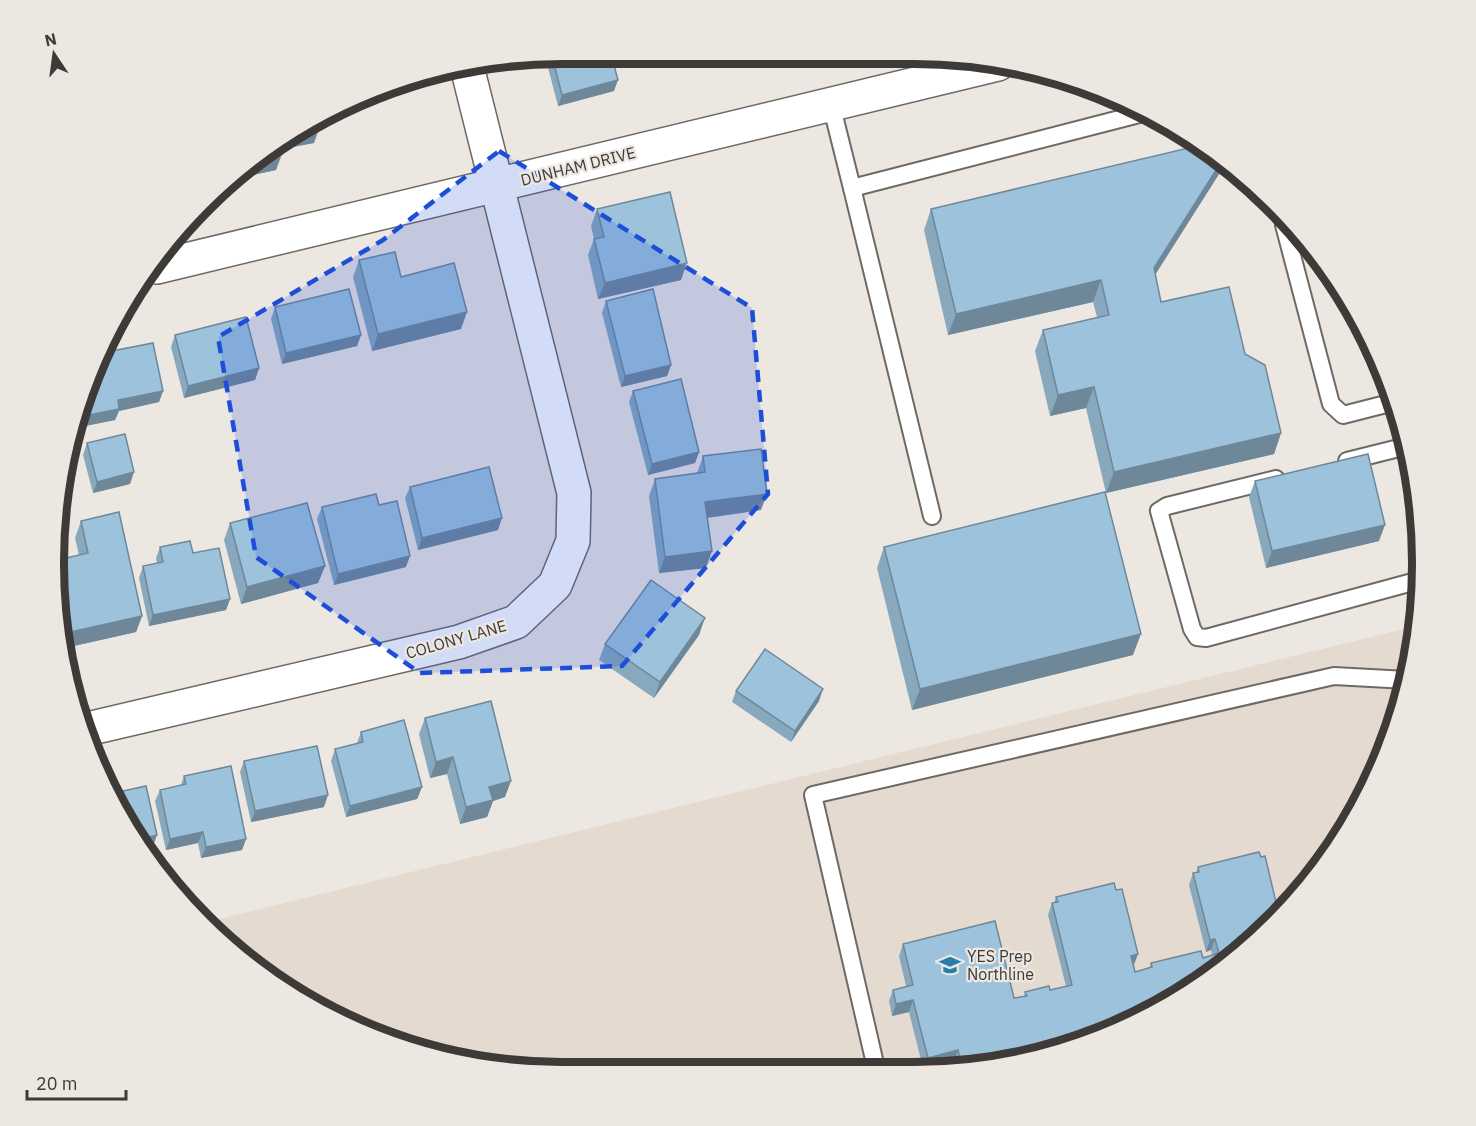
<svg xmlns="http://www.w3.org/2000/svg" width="1476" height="1126" viewBox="0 0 1476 1126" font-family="'IBM Plex Sans',sans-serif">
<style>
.built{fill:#e5dacf}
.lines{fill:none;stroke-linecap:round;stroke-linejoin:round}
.service-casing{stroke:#6e6964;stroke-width:20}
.minor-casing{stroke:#6e6964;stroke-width:36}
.service{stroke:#fff;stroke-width:16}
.minor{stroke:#fff;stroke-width:33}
.wall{fill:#87a8bd}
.shaded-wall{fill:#6e889a}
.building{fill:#9dc3dc;stroke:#6e889a;stroke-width:1.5}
.marked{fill:#1d4ed8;fill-opacity:0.2;stroke:#1d4ed8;stroke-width:4.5;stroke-dasharray:12 8;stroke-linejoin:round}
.labels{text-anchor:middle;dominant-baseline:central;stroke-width:4.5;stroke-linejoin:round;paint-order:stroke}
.street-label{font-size:16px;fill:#3d3a38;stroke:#ede7e2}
.poi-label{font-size:16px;fill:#3d3a38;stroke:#ede7e2;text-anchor:start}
.rim{fill:none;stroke:#3d3a38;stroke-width:8}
</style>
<rect width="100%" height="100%" fill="#ede7e2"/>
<path class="built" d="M1416,626L1412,662L1383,757L1336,845L1273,923L1196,986L979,1068H496L399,1045L308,1004L203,923Z"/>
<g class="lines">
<defs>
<g id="service">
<path d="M831,104L852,188L1147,112"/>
<path d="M852,188L932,516"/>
<path d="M1284,225L1331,404L1343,415L1394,402"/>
<path d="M1347,461L1407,446"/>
<path d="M1276,479L1167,506L1159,511L1192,629L1197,637L1206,638L1420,580"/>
<path d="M876,1068L813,795L1334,676L1407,680"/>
</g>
<g id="minor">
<path d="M157,267L998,64"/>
<path d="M83,730L459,642L516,622L555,585L573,541L574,493L467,67"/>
</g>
</defs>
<use href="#service" class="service-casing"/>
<use href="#minor" class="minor-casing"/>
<use href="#service" class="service"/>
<use href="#minor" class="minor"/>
</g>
<g class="wall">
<path d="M563,54L614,91L558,106L545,56Z"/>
<path d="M308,122L314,143L281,149L276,170L244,177L243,172Z"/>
<path d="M1223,159L1226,163L1155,275L1161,302L1245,354L1281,433L1274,454L1106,493L1086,408L1050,416L1035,351L1043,330L1097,317L1093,302L948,335L924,230L931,209Z"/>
<path d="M597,209L681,280L598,299L588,255L594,239L591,226Z"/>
<path d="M359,260L401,277L461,329L372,351L353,277Z"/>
<path d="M606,301L671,365L667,376L621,387L602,313Z"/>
<path d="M275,307L361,335L357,346L282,364L271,319Z"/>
<path d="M175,335L259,368L255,380L184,398L171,347Z"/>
<path d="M102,353L163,391L159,402L119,411L115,420L85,426L82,410Z"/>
<path d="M633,391L699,452L695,463L648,475L629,402Z"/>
<path d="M87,443L130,484L93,493L83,455Z"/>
<path d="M703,456L761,510L707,518L706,568L659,573L649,496L655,479L697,473Z"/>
<path d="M1255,481L1379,541L1266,568L1249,497Z"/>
<path d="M410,487L498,530L418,550L405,498Z"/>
<path d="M379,505L406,567L334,585L317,519L322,507Z"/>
<path d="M81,521L142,616L136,632L65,648L55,596L57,560L79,555L75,538Z"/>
<path d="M230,523L325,566L318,583L241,604L224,540Z"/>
<path d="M160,547L193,553L230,599L226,610L149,626L139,578L143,566L157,563L156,558Z"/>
<path d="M884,547L1133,655L912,710L877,568Z"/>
<path d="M699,635L654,698L599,660L605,644Z"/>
<path d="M736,691L819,701L791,742L732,702Z"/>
<path d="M425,718L505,797L493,801L487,817L460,824L447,774L430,778L419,734Z"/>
<path d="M361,732L422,787L417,799L346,817L331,761L335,749L357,743Z"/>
<path d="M244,761L324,807L251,822L240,772Z"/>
<path d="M184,776L246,839L242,850L201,858L198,843L166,850L155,801L160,790L181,785Z"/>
<path d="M1198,867L1279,915L1196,986L979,1068H955L954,1062L929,1068H923L909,1012L892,1016L889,1001L893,990L906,986L899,956L903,944L1014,998L1024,996L1025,992L1050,990L1066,986L1048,915L1052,903H1054L1056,897L1134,965L1135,972L1150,968L1151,963L1203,958L1212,955L1211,950L1206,952L1189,885L1193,873H1196Z"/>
</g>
<g class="shaded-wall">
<path d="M618,80L614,91L558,106L562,95Z"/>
<path d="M320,126L314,143L272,151L298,131Z"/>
<path d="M282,154L276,170L244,177L247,169L262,158Z"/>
<path d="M1223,159L1226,163L1146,289L1154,268Z"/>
<path d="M687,263L681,280L598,299L605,283Z"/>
<path d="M1101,280L1093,302L948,335L956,314Z"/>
<path d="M467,312L461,329L372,351L378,334Z"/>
<path d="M361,335L357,346L282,364L286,353Z"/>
<path d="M671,365L667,376L621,387L625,376Z"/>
<path d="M259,368L255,380L184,398L188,386Z"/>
<path d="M1094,387L1086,408L1050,416L1058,395Z"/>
<path d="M163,391L159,402L119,411L115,420L85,426L89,415L118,400Z"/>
<path d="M1281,433L1274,454L1106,493L1114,472Z"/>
<path d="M699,452L695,463L648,475L652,464Z"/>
<path d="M134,472L130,484L93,493L97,482Z"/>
<path d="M767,494L761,510L699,519L705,502Z"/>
<path d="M502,518L498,530L418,550L422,538Z"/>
<path d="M1385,525L1379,541L1266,568L1272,551Z"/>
<path d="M712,551L706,568L659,573L665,557Z"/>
<path d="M410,556L406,567L334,585L338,574Z"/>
<path d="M325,566L318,583L241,604L247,587Z"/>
<path d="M230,599L226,610L149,626L153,615Z"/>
<path d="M142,616L136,632L65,648L64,639L66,633Z"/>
<path d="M705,618L699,635L654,698L660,682Z"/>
<path d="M1141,634L1133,655L912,710L920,689Z"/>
<path d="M823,689L819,701L791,742L795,731Z"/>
<path d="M453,757L447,774L430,778L436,762Z"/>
<path d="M511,781L505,797L493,801L487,817L460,824L466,807L489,787Z"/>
<path d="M422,787L417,799L346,817L350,806Z"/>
<path d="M328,795L324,807L251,822L255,811Z"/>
<path d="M203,832L198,843L166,850L170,839Z"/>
<path d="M157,835L153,847L143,849L137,840Z"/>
<path d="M246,839L242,850L201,858L206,847Z"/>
<path d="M1215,939L1211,950L1206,952L1210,940Z"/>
<path d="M1138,954L1134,965L1131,956Z"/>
<path d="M913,1000L909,1012L892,1016L896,1004Z"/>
<path d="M958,1050L954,1062L929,1068H924L928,1058Z"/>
</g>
<g class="building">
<path d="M563,54H611L618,80L562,95L552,56Z"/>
<path d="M318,118L320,126L298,131L308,122Z"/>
<path d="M280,144L282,154L262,158Z"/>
<path d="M1201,145L1223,159L1154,268L1161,302L1229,287L1245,354L1265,365L1281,433L1114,472L1094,387L1058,395L1043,330L1109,315L1101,280L956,314L931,209Z"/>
<path d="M670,192L687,263L605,283L594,239L604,237L597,209Z"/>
<path d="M395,252L401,277L454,263L467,312L378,334L359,260Z"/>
<path d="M349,289L361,335L286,353L275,307Z"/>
<path d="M653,289L671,365L625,376L606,301Z"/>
<path d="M246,317L259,368L188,386L175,335Z"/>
<path d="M153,343L163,391L118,400L119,409L89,415L86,398L102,353Z"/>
<path d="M681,379L699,452L652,464L633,391Z"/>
<path d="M125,434L134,472L97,482L87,443Z"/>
<path d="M761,449L767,494L705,502L712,551L665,557L655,479L705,472L703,456Z"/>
<path d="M1368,454L1385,525L1272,551L1255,481Z"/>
<path d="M489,467L502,518L422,538L410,487Z"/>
<path d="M1105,492L1141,634L920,689L884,547Z"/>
<path d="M376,494L379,505L397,501L410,556L338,574L322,507Z"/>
<path d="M307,503L325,566L247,587L230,523Z"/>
<path d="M119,512L142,616L66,633L56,587L57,560L88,553L81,521Z"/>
<path d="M190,541L193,553L219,548L230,599L153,615L143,566L163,562L160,547Z"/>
<path d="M651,580L705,618L660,682L605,644Z"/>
<path d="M765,649L823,689L795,731L736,691Z"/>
<path d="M491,701L511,781L489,787L493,800L466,807L453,757L436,762L425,718Z"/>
<path d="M404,720L422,787L350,806L335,749L363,742L361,732Z"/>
<path d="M317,746L328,795L255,811L244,761Z"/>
<path d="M231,766L246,839L206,847L203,832L170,839L160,790L186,784L184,776Z"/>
<path d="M146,786L157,835L137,840L114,793Z"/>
<path d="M1259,852L1261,857L1265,856L1279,915L1273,923L1196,986L1107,1033L979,1068H962L958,1050L928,1058L913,1000L896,1004L893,990L913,985L903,944L995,921L1014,998L1027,996L1025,992L1049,986L1050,990L1072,985L1052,903L1058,902L1056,897L1114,883L1116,890L1122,889L1138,954L1131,956L1135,972L1152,967L1151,963L1201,951L1203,958L1219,953L1215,939L1210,940L1193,873L1199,872L1198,867Z"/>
</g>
<path class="marked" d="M499,151L752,308L768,494L622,666L420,673L256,557L218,337L383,240Z"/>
<defs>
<symbol id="school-bare" viewBox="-9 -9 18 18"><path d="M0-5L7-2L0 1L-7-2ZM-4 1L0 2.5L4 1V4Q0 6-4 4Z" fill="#267eac" stroke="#ede7e2" stroke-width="2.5" paint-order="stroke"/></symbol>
</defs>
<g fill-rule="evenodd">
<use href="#school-bare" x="935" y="950" width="30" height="30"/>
</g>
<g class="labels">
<g class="street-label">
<text transform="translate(578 166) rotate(-14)">DUNHAM DRIVE</text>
<text transform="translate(456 639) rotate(-16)">COLONY LANE</text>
</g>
<g class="poi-label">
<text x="967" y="956">YES Prep<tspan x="967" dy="18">Northline</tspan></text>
</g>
</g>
<path d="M0 0H1476V1126H0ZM562 64H914A498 498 0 0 1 1412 562V564A498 498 0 0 1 914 1062H562A498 498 0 0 1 64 564V562A498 498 0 0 1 562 64Z" fill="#ede7e2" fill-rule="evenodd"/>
<path class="rim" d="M562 64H914A498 498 0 0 1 1412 562V564A498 498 0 0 1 914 1062H562A498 498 0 0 1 64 564V562A498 498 0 0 1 562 64Z"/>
<g transform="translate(54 54) rotate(347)" stroke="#ede7e2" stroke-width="4.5" paint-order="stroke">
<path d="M0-4.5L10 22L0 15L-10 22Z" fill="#3d3a38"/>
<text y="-9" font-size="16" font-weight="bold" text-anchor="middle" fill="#3d3a38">N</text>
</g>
<path d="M27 1090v9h99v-9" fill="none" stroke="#3d3a38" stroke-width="3"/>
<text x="36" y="1090" font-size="18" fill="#3d3a38" stroke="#ede7e2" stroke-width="4.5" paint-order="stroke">20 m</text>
</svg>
